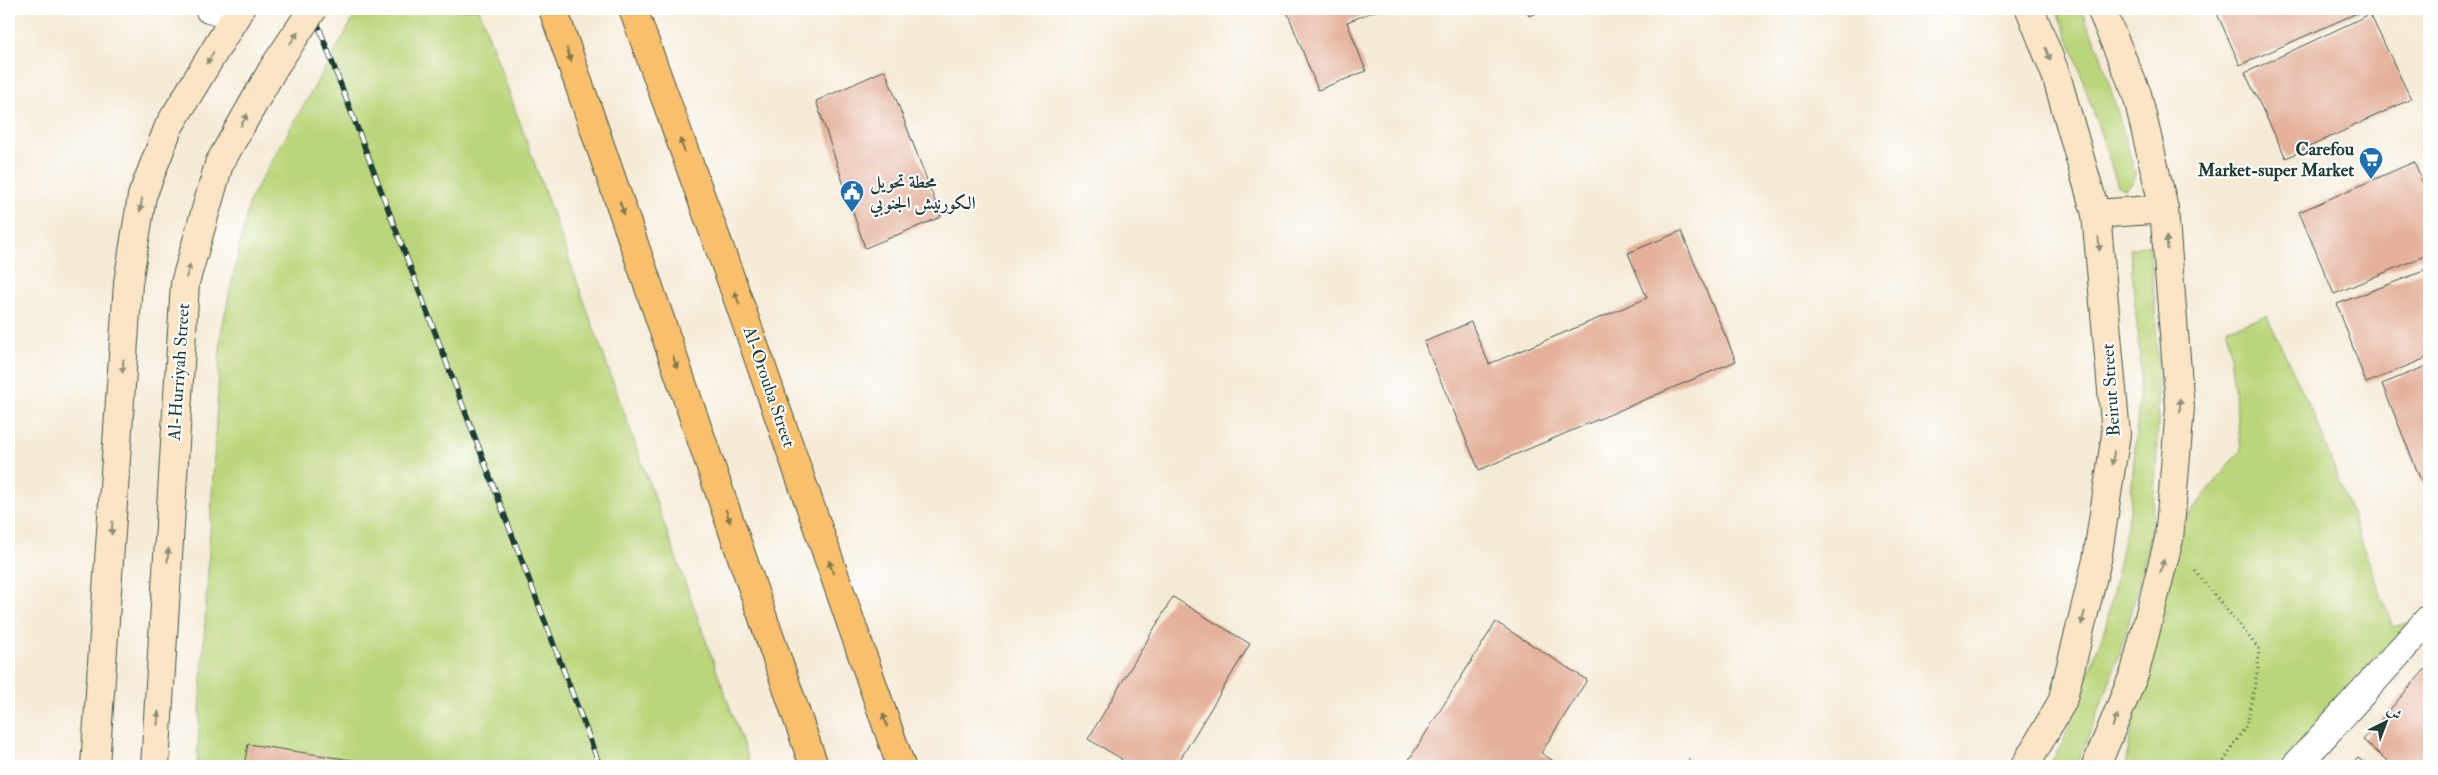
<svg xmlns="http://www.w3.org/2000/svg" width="2438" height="775" viewBox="0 0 2438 775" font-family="'IM FELL Double Pica',Amiri,serif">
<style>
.green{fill:#bbd57a;stroke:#6d8957}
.building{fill:#e4b09a}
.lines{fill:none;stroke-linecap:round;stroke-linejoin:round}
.street-casing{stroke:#3f574c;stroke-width:30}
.secondary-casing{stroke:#3f574c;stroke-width:30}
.primary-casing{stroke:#3f574c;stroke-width:30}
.path{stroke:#3f574c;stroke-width:3;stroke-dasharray:1 4;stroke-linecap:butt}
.street{stroke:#fff;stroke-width:28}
.secondary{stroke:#fce5c4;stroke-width:28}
.primary{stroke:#f8bf6c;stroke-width:28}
.rail-casing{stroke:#1f3d34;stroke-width:5.5}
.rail{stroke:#fff;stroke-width:4;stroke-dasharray:11;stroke-linecap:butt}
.secondary-bridge-casing{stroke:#3f574c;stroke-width:30;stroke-linecap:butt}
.secondary-bridge{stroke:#fce5c4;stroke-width:28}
.oneway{fill:#8e917c}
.oneway2{fill:#81784d}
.labels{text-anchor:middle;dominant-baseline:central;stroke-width:4;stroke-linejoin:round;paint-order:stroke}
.poi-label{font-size:18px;font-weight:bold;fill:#1f3d34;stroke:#fff;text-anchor:end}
.street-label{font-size:18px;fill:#1f3d34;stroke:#fff}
</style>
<rect width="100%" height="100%" fill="#fff"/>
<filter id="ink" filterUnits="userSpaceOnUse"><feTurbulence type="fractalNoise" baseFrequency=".02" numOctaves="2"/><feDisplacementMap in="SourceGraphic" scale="10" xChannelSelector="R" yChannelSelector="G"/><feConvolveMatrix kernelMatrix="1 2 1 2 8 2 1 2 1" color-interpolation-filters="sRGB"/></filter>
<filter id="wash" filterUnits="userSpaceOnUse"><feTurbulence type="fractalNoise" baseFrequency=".0096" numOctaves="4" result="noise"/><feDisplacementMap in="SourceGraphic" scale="20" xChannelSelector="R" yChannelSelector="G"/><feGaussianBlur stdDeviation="1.12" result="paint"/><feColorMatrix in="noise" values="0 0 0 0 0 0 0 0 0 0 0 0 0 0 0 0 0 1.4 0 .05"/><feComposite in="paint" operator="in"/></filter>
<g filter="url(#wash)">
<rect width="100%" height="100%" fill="#f5ead5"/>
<g class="green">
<path d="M359,9H479L751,766H197L221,333L250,199Z"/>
<path d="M2056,9H2081L2101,56L2135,172C2135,180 2132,185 2125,189L2118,186L2073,50Z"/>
<path d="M2149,244C2158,324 2161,403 2155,483C2153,500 2153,519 2150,536C2134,614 2109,694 2075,766H2049L2064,740L2106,625L2130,511L2141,370L2130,249Z"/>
<path d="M2267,316L2317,422L2393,627L2429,617L2296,766H2125L2169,539L2241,450L2227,328Z"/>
</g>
<g id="blocks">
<g class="building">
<path d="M1286,9H1380L1347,22L1366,71L1318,90Z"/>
<path d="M1526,9H1547L1529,16Z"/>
<path d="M2215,9H2366L2240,65Z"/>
<path d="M2370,14L2411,99L2286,158L2245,73Z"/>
<path d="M885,70L941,217L865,248L816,101Z"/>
<path d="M2414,162L2429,198V254L2334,294L2299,212Z"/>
<path d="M1681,231L1736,361L1479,470L1424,342L1471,322L1489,364L1647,298L1628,253Z"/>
<path d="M2429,269V357L2366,383L2337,304Z"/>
<path d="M2429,365V480L2422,483L2382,384Z"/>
<path d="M1173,597L1250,644L1176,766H1117L1122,759L1088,739Z"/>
<path d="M1496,622L1587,680L1541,753L1561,766H1405Z"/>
<path d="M2429,665V766H2393L2363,740Z"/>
<path d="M248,744L370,763V766H244Z"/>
<path d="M2358,758L2367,766H2351Z"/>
<path d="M1688,759L1697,766H1682Z"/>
</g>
</g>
</g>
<g filter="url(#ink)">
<use href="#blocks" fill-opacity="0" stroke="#3f574c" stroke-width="1"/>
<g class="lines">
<defs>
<g id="street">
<path d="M209,9L235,17"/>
<path d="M2296,766L2429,619"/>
</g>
<g id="secondary">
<path d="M2096,214L2164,209"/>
<path d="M95,766L128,283L142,196L169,126L240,9"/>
<path d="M155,766L185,283L219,164L274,67"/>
<path d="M2025,766L2062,702L2097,560L2116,434L2096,214L2056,75L2030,9"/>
<path d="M2096,766L2135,672L2169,539L2180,408L2164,209L2137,94L2101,9"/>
</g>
<g id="primary">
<path d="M553,9L814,766"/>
<path d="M633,9L734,288L901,766"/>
</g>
</defs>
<use href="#street" class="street-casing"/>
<use href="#secondary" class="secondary-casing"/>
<use href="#primary" class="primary-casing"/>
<path class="path" d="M2195,571L2259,649L2258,668L2247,724L2221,766"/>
<use href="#street" class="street"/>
<use href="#secondary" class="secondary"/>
<use href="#primary" class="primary"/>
<defs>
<path id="rail" d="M312,9L600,766"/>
</defs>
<use href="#rail" class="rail-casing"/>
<use href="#rail" class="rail"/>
<defs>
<path id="secondary-bridge" d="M274,67L313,9"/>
</defs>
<use href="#secondary-bridge" class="secondary-bridge-casing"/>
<use href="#secondary-bridge" class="secondary-bridge"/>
</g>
<defs><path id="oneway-solid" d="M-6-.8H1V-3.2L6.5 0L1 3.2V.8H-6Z" transform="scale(1.25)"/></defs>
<g class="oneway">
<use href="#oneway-solid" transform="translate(294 38) rotate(-56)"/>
<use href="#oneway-solid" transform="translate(2048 54) rotate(69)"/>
<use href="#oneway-solid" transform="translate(210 58) rotate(121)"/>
<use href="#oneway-solid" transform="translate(244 120) rotate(-60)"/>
<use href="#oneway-solid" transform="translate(141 205) rotate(99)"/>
<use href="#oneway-solid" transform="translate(2167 243) rotate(-95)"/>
<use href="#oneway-solid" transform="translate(2099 244) rotate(85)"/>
<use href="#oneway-solid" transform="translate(188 271) rotate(-74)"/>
<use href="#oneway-solid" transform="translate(123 366) rotate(94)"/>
<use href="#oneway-solid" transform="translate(2180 405) rotate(-91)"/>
<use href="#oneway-solid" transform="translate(2113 458) rotate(99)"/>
<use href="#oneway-solid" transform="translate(112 528) rotate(94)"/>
<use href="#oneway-solid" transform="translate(168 555) rotate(-86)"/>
<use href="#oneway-solid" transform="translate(2162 566) rotate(-75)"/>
<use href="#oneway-solid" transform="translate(2083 618) rotate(104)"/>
<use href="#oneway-solid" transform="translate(158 718) rotate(-86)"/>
<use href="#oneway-solid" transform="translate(2115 721) rotate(-68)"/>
</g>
<g class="oneway2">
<use href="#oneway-solid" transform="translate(569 55) rotate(71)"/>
<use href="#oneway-solid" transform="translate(682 145) rotate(-110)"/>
<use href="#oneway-solid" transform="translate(622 208) rotate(71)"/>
<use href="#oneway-solid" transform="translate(737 298) rotate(-109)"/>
<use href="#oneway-solid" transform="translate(675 362) rotate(71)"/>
<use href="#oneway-solid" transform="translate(728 516) rotate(71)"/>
<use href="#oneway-solid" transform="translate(831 567) rotate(-109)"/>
<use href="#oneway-solid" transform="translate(885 720) rotate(-109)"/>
</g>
</g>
<defs>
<symbol id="supermarket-pin" viewBox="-11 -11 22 30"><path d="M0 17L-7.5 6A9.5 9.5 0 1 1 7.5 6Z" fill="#1f6fb2" stroke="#fff"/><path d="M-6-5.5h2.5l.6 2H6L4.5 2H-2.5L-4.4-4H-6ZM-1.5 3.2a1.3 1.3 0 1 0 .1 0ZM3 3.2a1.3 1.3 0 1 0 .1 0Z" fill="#fff"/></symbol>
<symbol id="civic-pin" viewBox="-11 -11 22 30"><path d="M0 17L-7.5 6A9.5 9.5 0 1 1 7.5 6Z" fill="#1f6fb2" stroke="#fff"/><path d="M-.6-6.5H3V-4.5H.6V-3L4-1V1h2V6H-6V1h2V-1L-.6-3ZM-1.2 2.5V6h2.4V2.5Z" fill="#fff"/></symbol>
</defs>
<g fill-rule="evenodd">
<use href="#supermarket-pin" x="2357" y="145" width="28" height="38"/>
<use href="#civic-pin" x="838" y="178" width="28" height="38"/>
</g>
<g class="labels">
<g class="poi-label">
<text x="2354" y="149">Carefou<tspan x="2354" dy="21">Market-super Market</tspan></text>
<text x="870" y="182" text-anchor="start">محطة تحويل<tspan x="870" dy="21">الكورنيش الجنوبي</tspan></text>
</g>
<g class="street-label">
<text transform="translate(179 372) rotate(-86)">Al-Hurriyah Street</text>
<text transform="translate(769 387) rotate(71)">Al-Orouba Street</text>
<text transform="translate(2111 390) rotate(-94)">Beirut Street</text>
</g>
</g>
<rect width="2438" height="775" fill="none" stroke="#fff" stroke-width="30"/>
<g transform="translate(2386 722) rotate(42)" stroke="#ffffff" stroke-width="4" paint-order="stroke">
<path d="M0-4L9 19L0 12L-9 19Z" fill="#1f3d34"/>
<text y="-8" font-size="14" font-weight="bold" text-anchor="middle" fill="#1f3d34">ش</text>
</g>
</svg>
